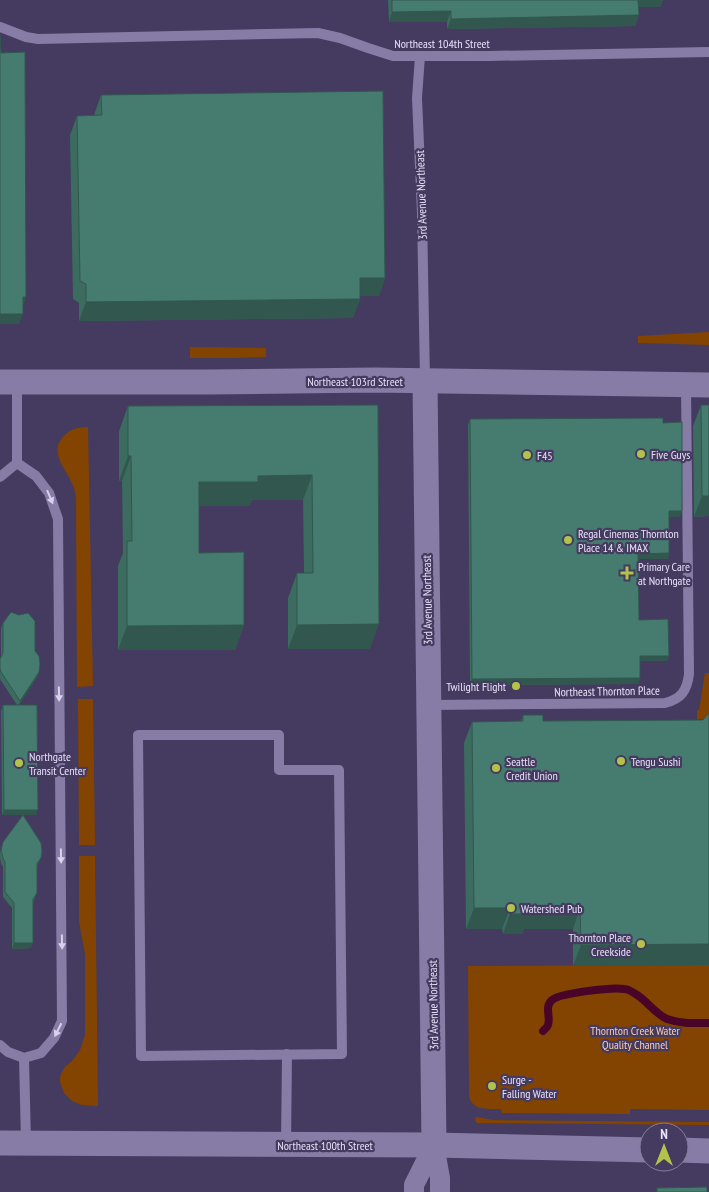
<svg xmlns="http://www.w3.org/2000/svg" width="709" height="1192" viewBox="0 0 709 1192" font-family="'PT Sans Narrow',sans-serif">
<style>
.green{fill:#844401}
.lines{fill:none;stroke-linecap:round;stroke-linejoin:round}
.stream{stroke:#490527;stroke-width:8}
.service{stroke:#867ca5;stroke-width:10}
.minor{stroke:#867ca5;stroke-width:20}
.tertiary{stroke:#867ca5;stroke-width:25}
.wall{fill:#3c6b5f}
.shaded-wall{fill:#31574e}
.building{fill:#467c6f;stroke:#31574e}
.oneway{fill:#d8d2ec}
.poi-dot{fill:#b2c34c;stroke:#453a5f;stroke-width:2}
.labels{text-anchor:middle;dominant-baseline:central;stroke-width:4.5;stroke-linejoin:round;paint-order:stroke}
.street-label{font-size:12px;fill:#e7e1f8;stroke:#453a5f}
.poi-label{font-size:12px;fill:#e7e1f8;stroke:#453a5f;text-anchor:start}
.park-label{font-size:12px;fill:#f8cdaf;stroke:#453a5f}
</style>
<rect width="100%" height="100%" fill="#453a5f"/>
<g class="green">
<path d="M709,332V345L638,343V336Z"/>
<path d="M190,347L266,348V357L233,358H190Z"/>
<path d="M88,427L93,686L77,687L76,498C75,492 74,487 72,483C65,468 49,452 63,437C70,429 78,427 88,427Z"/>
<path d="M705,673H709V719H697V710H699Z"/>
<path d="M78,699H93L95,845H79Z"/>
<path d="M79,856H95L98,1106L82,1105L72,1101L64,1093L60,1082V1077L62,1072L65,1067L73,1060L80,1050L85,1035V954L79,922Z"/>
<path d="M709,965V1110L630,1109V1114L502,1113L501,1109C488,1109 470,1111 469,1094L468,966Z"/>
<path d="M476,1117L494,1120L709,1122V1125L477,1123L475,1120Z"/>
</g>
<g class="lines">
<path class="stream" d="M543,1031C545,1029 547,1028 548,1025C551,1017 544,1007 552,1000C560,993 612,987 624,989C627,989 631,991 634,993C647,1000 654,1013 667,1019C681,1024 695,1023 709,1023"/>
<g class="service">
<path d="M0,27L26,37L38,39L318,33L340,38L368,48L393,56H489L709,52"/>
<path d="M420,56L417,98L422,213L425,380"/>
<path d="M17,463V382"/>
<path d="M0,477L17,463"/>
<path d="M430,705L665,703C681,699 687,691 689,674L686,385"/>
<path d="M138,735H279V770H339L342,1054L141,1056Z"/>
<path d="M0,1045L8,1052L24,1058L41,1053L54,1038L62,1021L58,519L49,493L36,476L17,463"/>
<path d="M24,1058L26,1142"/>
<path d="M286,1144L287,1054"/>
</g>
<g class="minor">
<path d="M434,1145L440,1178V1192"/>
<path d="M414,1192V1185L434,1145"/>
</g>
<g class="tertiary">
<path d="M425,381L434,1145"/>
<path d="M0,382H210L375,380L709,385"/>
<path d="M0,1143L434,1145L649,1150"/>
<path d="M679,1150L709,1151"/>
</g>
</g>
<g class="wall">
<path d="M388,0H663L660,7H638L639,15L635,26L447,29V22H389Z"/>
<path d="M101,95L385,278L379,296H360V299L353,318L79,321V303L73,299L70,135L77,116L94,115Z"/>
<path d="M378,405L370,649H288V598L297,573H304L303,500H252L249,506H199V553L244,625L235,650H118V566L123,553L122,481H119V431L128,406Z"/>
<path d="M701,405L709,516L694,517L693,426Z"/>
<path d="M470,419L663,423L680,517H669V553L668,559H639V620L669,656L667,661H640V678L638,684L470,685L468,425Z"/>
<path d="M3,623L35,651L39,672L37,677L19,705L36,815H23L41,858L37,866L35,898L33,902L31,948L12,949V908L3,897V867L1,863L0,858V853L3,842L23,815H2L1,711L3,705H17L0,679V658L1,656V628Z"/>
<path d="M523,715L543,721L703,720L573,966V929H524L522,934H503L502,929H466L464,743L472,722L521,721Z"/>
</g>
<g class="shaded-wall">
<path d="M637,0H663L660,7H634Z"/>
<path d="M451,11L447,22H389L392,12Z"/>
<path d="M639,15L635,26L447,29L451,19Z"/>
<path d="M360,278H385L379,296H353Z"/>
<path d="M23,297H26L23,307Z"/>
<path d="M360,299L353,318L79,321L86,302Z"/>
<path d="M0,314H23L19,324H0Z"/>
<path d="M128,456H131L122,481H119Z"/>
<path d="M312,475L303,500H252L249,506H190L199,482L258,476Z"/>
<path d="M702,496H709V516L694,517Z"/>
<path d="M669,511H682L680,517H668Z"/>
<path d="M669,553L668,559H636L638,554Z"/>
<path d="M379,624L370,649H288L297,625Z"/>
<path d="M244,625L235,650H118L127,626Z"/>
<path d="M640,656H669L667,661H638Z"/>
<path d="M39,672L37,677L18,707L20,701Z"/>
<path d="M640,678L638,684L470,685L472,679Z"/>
<path d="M4,810H38L36,815H2Z"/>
<path d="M474,908H510L502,929H466Z"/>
<path d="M529,908H580L573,929H524L522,934H503L510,914Z"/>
<path d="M14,943H33L31,948L12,949Z"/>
<path d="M709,944V965L573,966L581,945Z"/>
</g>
<g class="building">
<path d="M392,0H638L639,15L451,19V11L392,12Z"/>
<path d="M0,35L1,53L25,52L26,297H23V314H0Z"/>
<path d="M383,91L385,278H360V299L86,302V284L80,281L77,116L102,115L101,95Z"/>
<path d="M378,405L379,624L297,625V573H313L312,475L258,476V482H199V553L244,552V625L127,626V541H132L131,456H128V406Z"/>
<path d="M701,405H709V496H702Z"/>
<path d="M663,418V423L682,422V511H669V553L638,554L639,620L668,619L669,656H640V678L472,679L470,419Z"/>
<path d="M11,612L19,615L28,613L35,621V651L39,656L40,664L39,672L20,701L1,672L0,669V659L3,653V623Z"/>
<path d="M3,705H37L38,810H4Z"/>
<path d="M709,713V944L581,945L580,908H529V914H510V908H474L472,722L523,721V715H543V721L703,720Z"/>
<path d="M23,815L41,843L42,851L41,858L37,863V893L33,899V943H14V903L5,892V862L3,858L1,850L3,842Z"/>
<path d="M707,1187V1192H657V1188Z"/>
</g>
<defs><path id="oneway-solid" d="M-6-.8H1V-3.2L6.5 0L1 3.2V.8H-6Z" transform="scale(1.25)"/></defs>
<g class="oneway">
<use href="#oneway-solid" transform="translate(50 497) rotate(67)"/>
<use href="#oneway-solid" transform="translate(59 694) rotate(89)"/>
<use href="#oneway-solid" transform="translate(61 856) rotate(89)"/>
<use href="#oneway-solid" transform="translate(62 942) rotate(89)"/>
<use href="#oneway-solid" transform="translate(58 1030) rotate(117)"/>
</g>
<g class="poi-dot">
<circle cx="641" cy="454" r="5"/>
<circle cx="527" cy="455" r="5"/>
<circle cx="568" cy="540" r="5"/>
<path d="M624.5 565.5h5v5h5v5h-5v5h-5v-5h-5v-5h5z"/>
<circle cx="516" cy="686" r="5"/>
<circle cx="621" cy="761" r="5"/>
<circle cx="19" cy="763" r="5"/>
<circle cx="496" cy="768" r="5"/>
<circle cx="511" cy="908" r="5"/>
<circle cx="641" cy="944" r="5"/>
<circle cx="492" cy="1086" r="5"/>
</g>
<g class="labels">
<g class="street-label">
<text x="442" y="43">Northeast 104th Street</text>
<text transform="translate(421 195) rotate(-92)">3rd Avenue Northeast</text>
<text x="355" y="381">Northeast 103rd Street</text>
<text transform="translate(427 600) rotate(-91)">3rd Avenue Northeast</text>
<text transform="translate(607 691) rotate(-1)">Northeast Thornton Place</text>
<text transform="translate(433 1005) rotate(-91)">3rd Avenue Northeast</text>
<text x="325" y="1145">Northeast 100th Street</text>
</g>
<g class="poi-label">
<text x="651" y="454">Five Guys</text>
<text x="537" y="455">F45</text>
<text x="578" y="533">Regal Cinemas Thornton<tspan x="578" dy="14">Place 14 &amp; IMAX</tspan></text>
<text x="638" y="566">Primary Care<tspan x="638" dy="14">at Northgate</tspan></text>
<text x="506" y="686" text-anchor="end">Twilight Flight</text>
<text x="29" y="756">Northgate<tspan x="29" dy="14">Transit Center</tspan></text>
<text x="506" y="761">Seattle<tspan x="506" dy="14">Credit Union</tspan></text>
<text x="631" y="761">Tengu Sushi</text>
<text x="521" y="908">Watershed Pub</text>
<text x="631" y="937" text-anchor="end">Thornton Place<tspan x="631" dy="14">Creekside</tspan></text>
<text x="502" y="1079">Surge -<tspan x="502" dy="14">Falling Water</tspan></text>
</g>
<g class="park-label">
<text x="635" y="1030">Thornton Creek Water<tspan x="635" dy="14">Quality Channel</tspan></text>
</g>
</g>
<g transform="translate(664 1147)"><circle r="24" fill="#453a5f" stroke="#867d9c"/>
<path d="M0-4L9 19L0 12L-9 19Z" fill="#b2c34c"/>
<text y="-8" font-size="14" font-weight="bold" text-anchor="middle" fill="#e7e1f8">N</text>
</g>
</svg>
